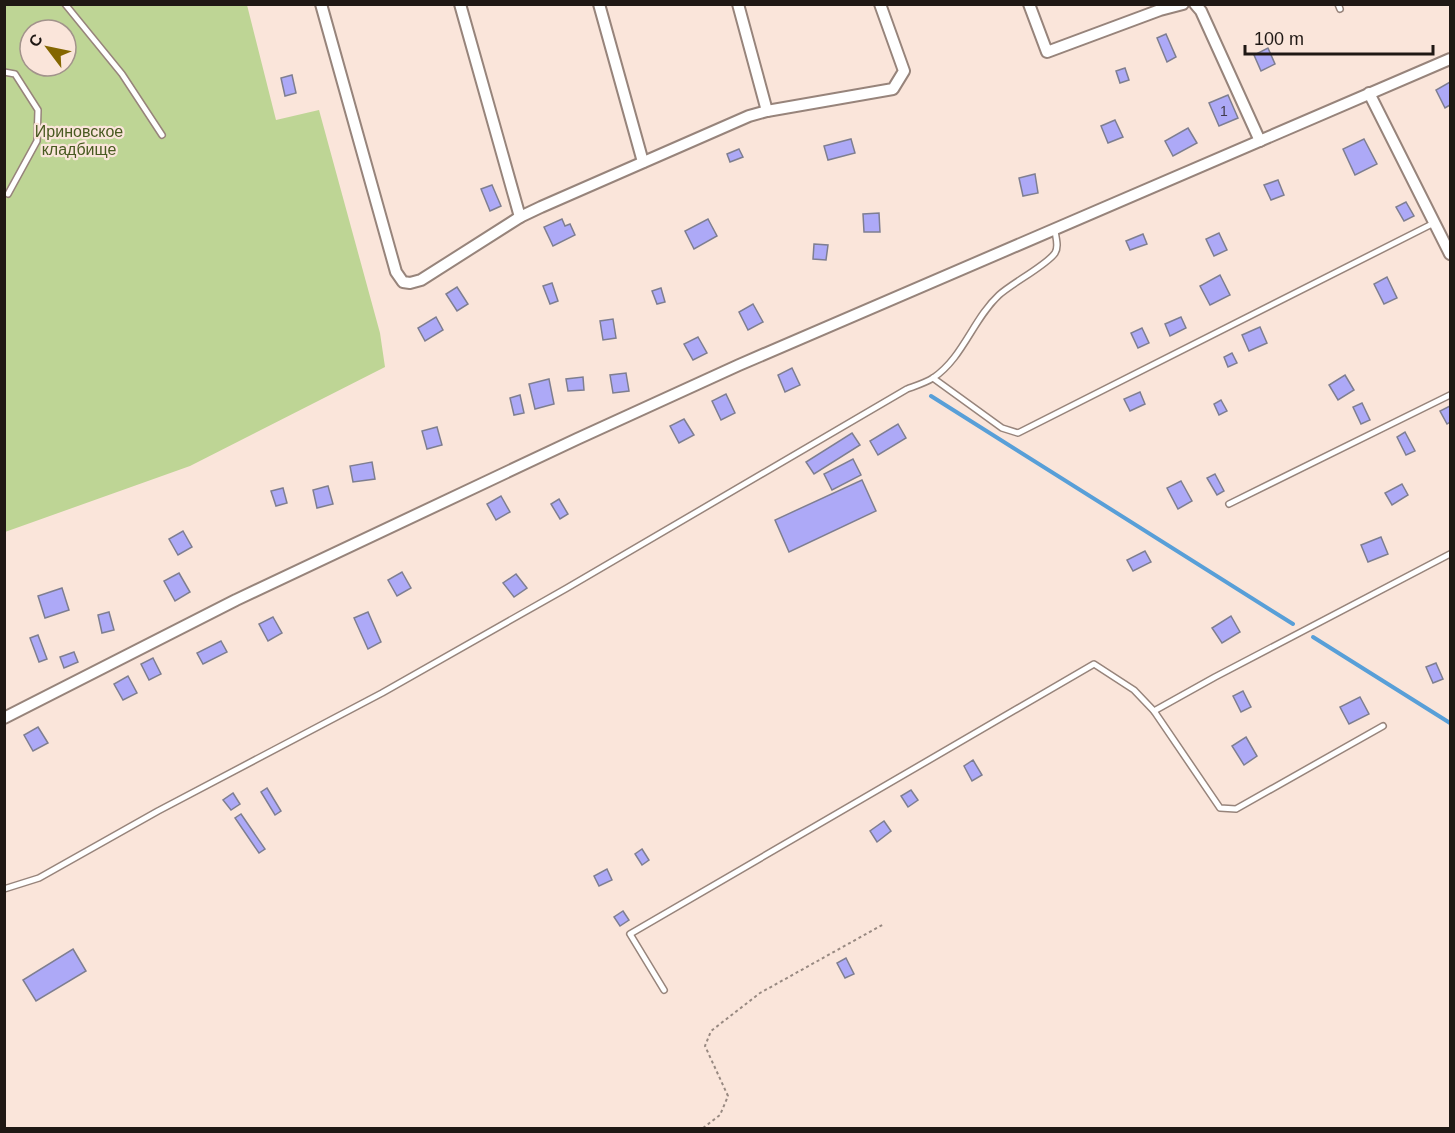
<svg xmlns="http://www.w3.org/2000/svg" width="1455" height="1133" viewBox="0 0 1455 1133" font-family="Helvetica,sans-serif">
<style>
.green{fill:#bed595;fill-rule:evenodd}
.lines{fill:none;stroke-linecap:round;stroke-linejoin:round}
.stream{stroke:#589fd8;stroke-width:4}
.building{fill:#ada9f7;stroke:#7e7e90;stroke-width:1.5}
.service-casing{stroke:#97847b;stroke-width:8}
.minor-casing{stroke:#97847b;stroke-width:14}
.path{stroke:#988981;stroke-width:2;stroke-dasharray:3 3;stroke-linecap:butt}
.service{stroke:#fff;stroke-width:5}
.minor{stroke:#fff;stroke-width:10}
.labels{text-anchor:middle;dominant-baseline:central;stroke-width:4.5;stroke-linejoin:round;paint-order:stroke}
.number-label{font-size:14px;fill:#423c4d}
.park-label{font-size:16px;fill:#495a21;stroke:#fae5da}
</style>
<rect width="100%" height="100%" fill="#fae5da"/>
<path class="green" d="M4,5H247L276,120L319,110L380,333L385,367L190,466L5,532ZM30,30H66V66H30Z"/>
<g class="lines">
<g class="stream">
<path d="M931,396L1293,624"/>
<path d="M1313,637L1450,723"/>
</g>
</g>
<g class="building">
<path d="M1166,34L1176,57L1167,62L1157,38Z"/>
<path d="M1268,48L1275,64L1261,71L1254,55Z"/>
<path d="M1125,68L1129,80L1120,83L1116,71Z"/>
<path d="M292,75L296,93L285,96L281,78Z"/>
<path d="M1450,82V105L1445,108L1436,90Z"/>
<path d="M1228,95L1238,118L1219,126L1209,103Z"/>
<path d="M1115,120L1123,137L1108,143L1101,126Z"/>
<path d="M1188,128L1197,143L1173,156L1165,141Z"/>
<path d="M851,139L855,153L828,160L824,146Z"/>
<path d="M1364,139L1377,164L1355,175L1343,149Z"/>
<path d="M739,149L743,157L730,162L727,154Z"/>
<path d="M1035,174L1038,193L1023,196L1019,178Z"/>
<path d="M1278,180L1284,195L1271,200L1264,185Z"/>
<path d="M492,185L501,206L490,211L481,189Z"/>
<path d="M1406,202L1414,216L1404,221L1396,207Z"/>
<path d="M879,213L880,232H864L863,214Z"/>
<path d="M562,219L565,226L570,224L575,235L553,246L544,227Z"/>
<path d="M708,219L717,236L694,249L685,231Z"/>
<path d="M1219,233L1227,250L1214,256L1206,239Z"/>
<path d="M1143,234L1147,244L1130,250L1126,241Z"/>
<path d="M814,244L828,245L826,260L813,259Z"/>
<path d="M1220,275L1230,295L1210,305L1200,286Z"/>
<path d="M1387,277L1397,298L1384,304L1374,284Z"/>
<path d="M552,283L558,301L550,304L543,286Z"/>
<path d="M457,287L468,304L457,311L446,294Z"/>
<path d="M661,288L665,302L657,304L652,291Z"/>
<path d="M753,304L763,322L748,330L739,312Z"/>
<path d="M436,317L443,330L425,341L418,328Z"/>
<path d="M1181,317L1186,328L1170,336L1165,324Z"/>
<path d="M613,319L616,338L603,340L600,321Z"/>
<path d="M1260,327L1267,343L1249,351L1242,335Z"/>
<path d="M1142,328L1149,343L1138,348L1131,333Z"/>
<path d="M698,337L707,353L693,360L684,344Z"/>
<path d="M1232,353L1237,363L1228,367L1224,357Z"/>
<path d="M792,368L800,385L785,392L778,375Z"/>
<path d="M626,373L629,391L613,393L610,375Z"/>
<path d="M1345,375L1354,390L1338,400L1329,385Z"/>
<path d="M583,377L584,390L568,391L566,379Z"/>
<path d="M549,379L554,404L535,409L529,384Z"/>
<path d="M1140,392L1145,404L1130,411L1124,399Z"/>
<path d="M726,394L735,413L721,420L712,401Z"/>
<path d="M520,395L524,413L514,415L510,398Z"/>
<path d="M1221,400L1227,411L1219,415L1214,404Z"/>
<path d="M1362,403L1370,420L1361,424L1353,407Z"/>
<path d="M1450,406V422L1447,424L1440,411Z"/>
<path d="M684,419L694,435L679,443L670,426Z"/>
<path d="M898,424L906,438L878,455L870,441Z"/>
<path d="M437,427L442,445L427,449L422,431Z"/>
<path d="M1405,432L1415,451L1406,455L1397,437Z"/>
<path d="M852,433L860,445L814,474L806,462Z"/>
<path d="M853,459L861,475L832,490L824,474Z"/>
<path d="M372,462L375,479L353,482L350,466Z"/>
<path d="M1215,474L1224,491L1217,495L1207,478Z"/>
<path d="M862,480L876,511L789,552L775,520Z"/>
<path d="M1181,481L1192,501L1178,509L1167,488Z"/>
<path d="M1402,484L1408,495L1392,505L1385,493Z"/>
<path d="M328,486L333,504L317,508L313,490Z"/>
<path d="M283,488L287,503L276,506L271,491Z"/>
<path d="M501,496L510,512L496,520L487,504Z"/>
<path d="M559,499L568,514L560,519L551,504Z"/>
<path d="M183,531L192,547L178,555L169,539Z"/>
<path d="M1381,537L1388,554L1368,562L1361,545Z"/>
<path d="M1145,551L1151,562L1133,571L1127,560Z"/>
<path d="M402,572L411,588L397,596L388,580Z"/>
<path d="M179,573L190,592L175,601L164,581Z"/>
<path d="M516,574L527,588L514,597L503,583Z"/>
<path d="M62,588L69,610L45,618L38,596Z"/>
<path d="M109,612L114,630L102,633L98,615Z"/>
<path d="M368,612L381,642L368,649L354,618Z"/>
<path d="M1231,616L1240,632L1222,643L1212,628Z"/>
<path d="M273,617L282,633L268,641L259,624Z"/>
<path d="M38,635L47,659L39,662L30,638Z"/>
<path d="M221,641L227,652L203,664L197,653Z"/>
<path d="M74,652L78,662L64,668L60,657Z"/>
<path d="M153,658L161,674L149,680L141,664Z"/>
<path d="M1436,663L1443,679L1433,683L1426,667Z"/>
<path d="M128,676L137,693L123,700L114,684Z"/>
<path d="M1243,691L1251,707L1241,712L1233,696Z"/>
<path d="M1360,697L1369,714L1349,724L1340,707Z"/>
<path d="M38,727L48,743L33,751L24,735Z"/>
<path d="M1246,737L1257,756L1244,765L1232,746Z"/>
<path d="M973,760L982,775L972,781L964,766Z"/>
<path d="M267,788L281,811L275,815L261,792Z"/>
<path d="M911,790L918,800L908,807L901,796Z"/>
<path d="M233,793L240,804L231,810L223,800Z"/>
<path d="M241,814L265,849L259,853L235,818Z"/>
<path d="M884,821L891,831L877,842L870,831Z"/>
<path d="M642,849L649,860L642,865L635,854Z"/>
<path d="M607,869L612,880L599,886L594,876Z"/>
<path d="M623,911L629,920L620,926L614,917Z"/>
<path d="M73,949L86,971L36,1001L23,980Z"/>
<path d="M846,958L854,974L845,978L837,963Z"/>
</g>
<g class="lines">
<defs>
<g id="service">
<path d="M65,4L122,74L162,135"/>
<path d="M1338,4L1340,9"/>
<path d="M4,72L15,74L38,110L37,141L8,194"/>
<path d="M933,378L1002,428L1018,433L1434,223"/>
<path d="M1229,504L1450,395"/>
<path d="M1154,711L1215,677L1450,554"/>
<path d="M4,889L39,878L158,811L382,693L567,588L907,389C915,386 925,383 933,378C963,358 973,319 999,295C1012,283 1047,265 1055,253C1059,247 1056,238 1055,231"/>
<path d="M664,990L630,934L1094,664L1134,690L1154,711L1220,808L1236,809L1383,726"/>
</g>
<g id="minor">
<path d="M321,4L396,272L403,282L410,283L421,280L520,217L541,207L749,116L767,111"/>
<path d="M460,4L520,217"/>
<path d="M599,4L643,162"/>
<path d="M738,4L767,111L893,89L904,71L880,4"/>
<path d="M1029,4L1047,52L1160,10L1183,4"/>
<path d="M1195,4L1201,11L1260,141"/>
<path d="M1369,93L1450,254"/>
<path d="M4,718L236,600L577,439L739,365L1450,59"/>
</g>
</defs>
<use href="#service" class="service-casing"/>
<use href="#minor" class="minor-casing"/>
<path class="path" d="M703,1128L720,1115L728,1096L705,1046L711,1031L760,993L884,924"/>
<use href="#service" class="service"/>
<use href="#minor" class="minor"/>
</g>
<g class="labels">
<g class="number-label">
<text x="1224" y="111">1</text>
</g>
<g class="park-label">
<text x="79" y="131">Ириновское<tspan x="79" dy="18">кладбище</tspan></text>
</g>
</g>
<rect width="1455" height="1133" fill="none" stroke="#1f1814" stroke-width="12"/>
<g transform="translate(48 48) rotate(302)"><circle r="28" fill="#fae5da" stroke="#a2938b" stroke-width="1.5"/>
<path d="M0-4.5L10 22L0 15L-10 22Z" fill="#846600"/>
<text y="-9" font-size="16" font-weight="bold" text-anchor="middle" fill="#1f1814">С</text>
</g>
<path d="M1245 45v9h188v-9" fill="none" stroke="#1f1814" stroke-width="3"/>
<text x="1254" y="45" font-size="18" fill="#1f1814" stroke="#fae5da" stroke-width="4.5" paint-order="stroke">100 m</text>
</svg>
